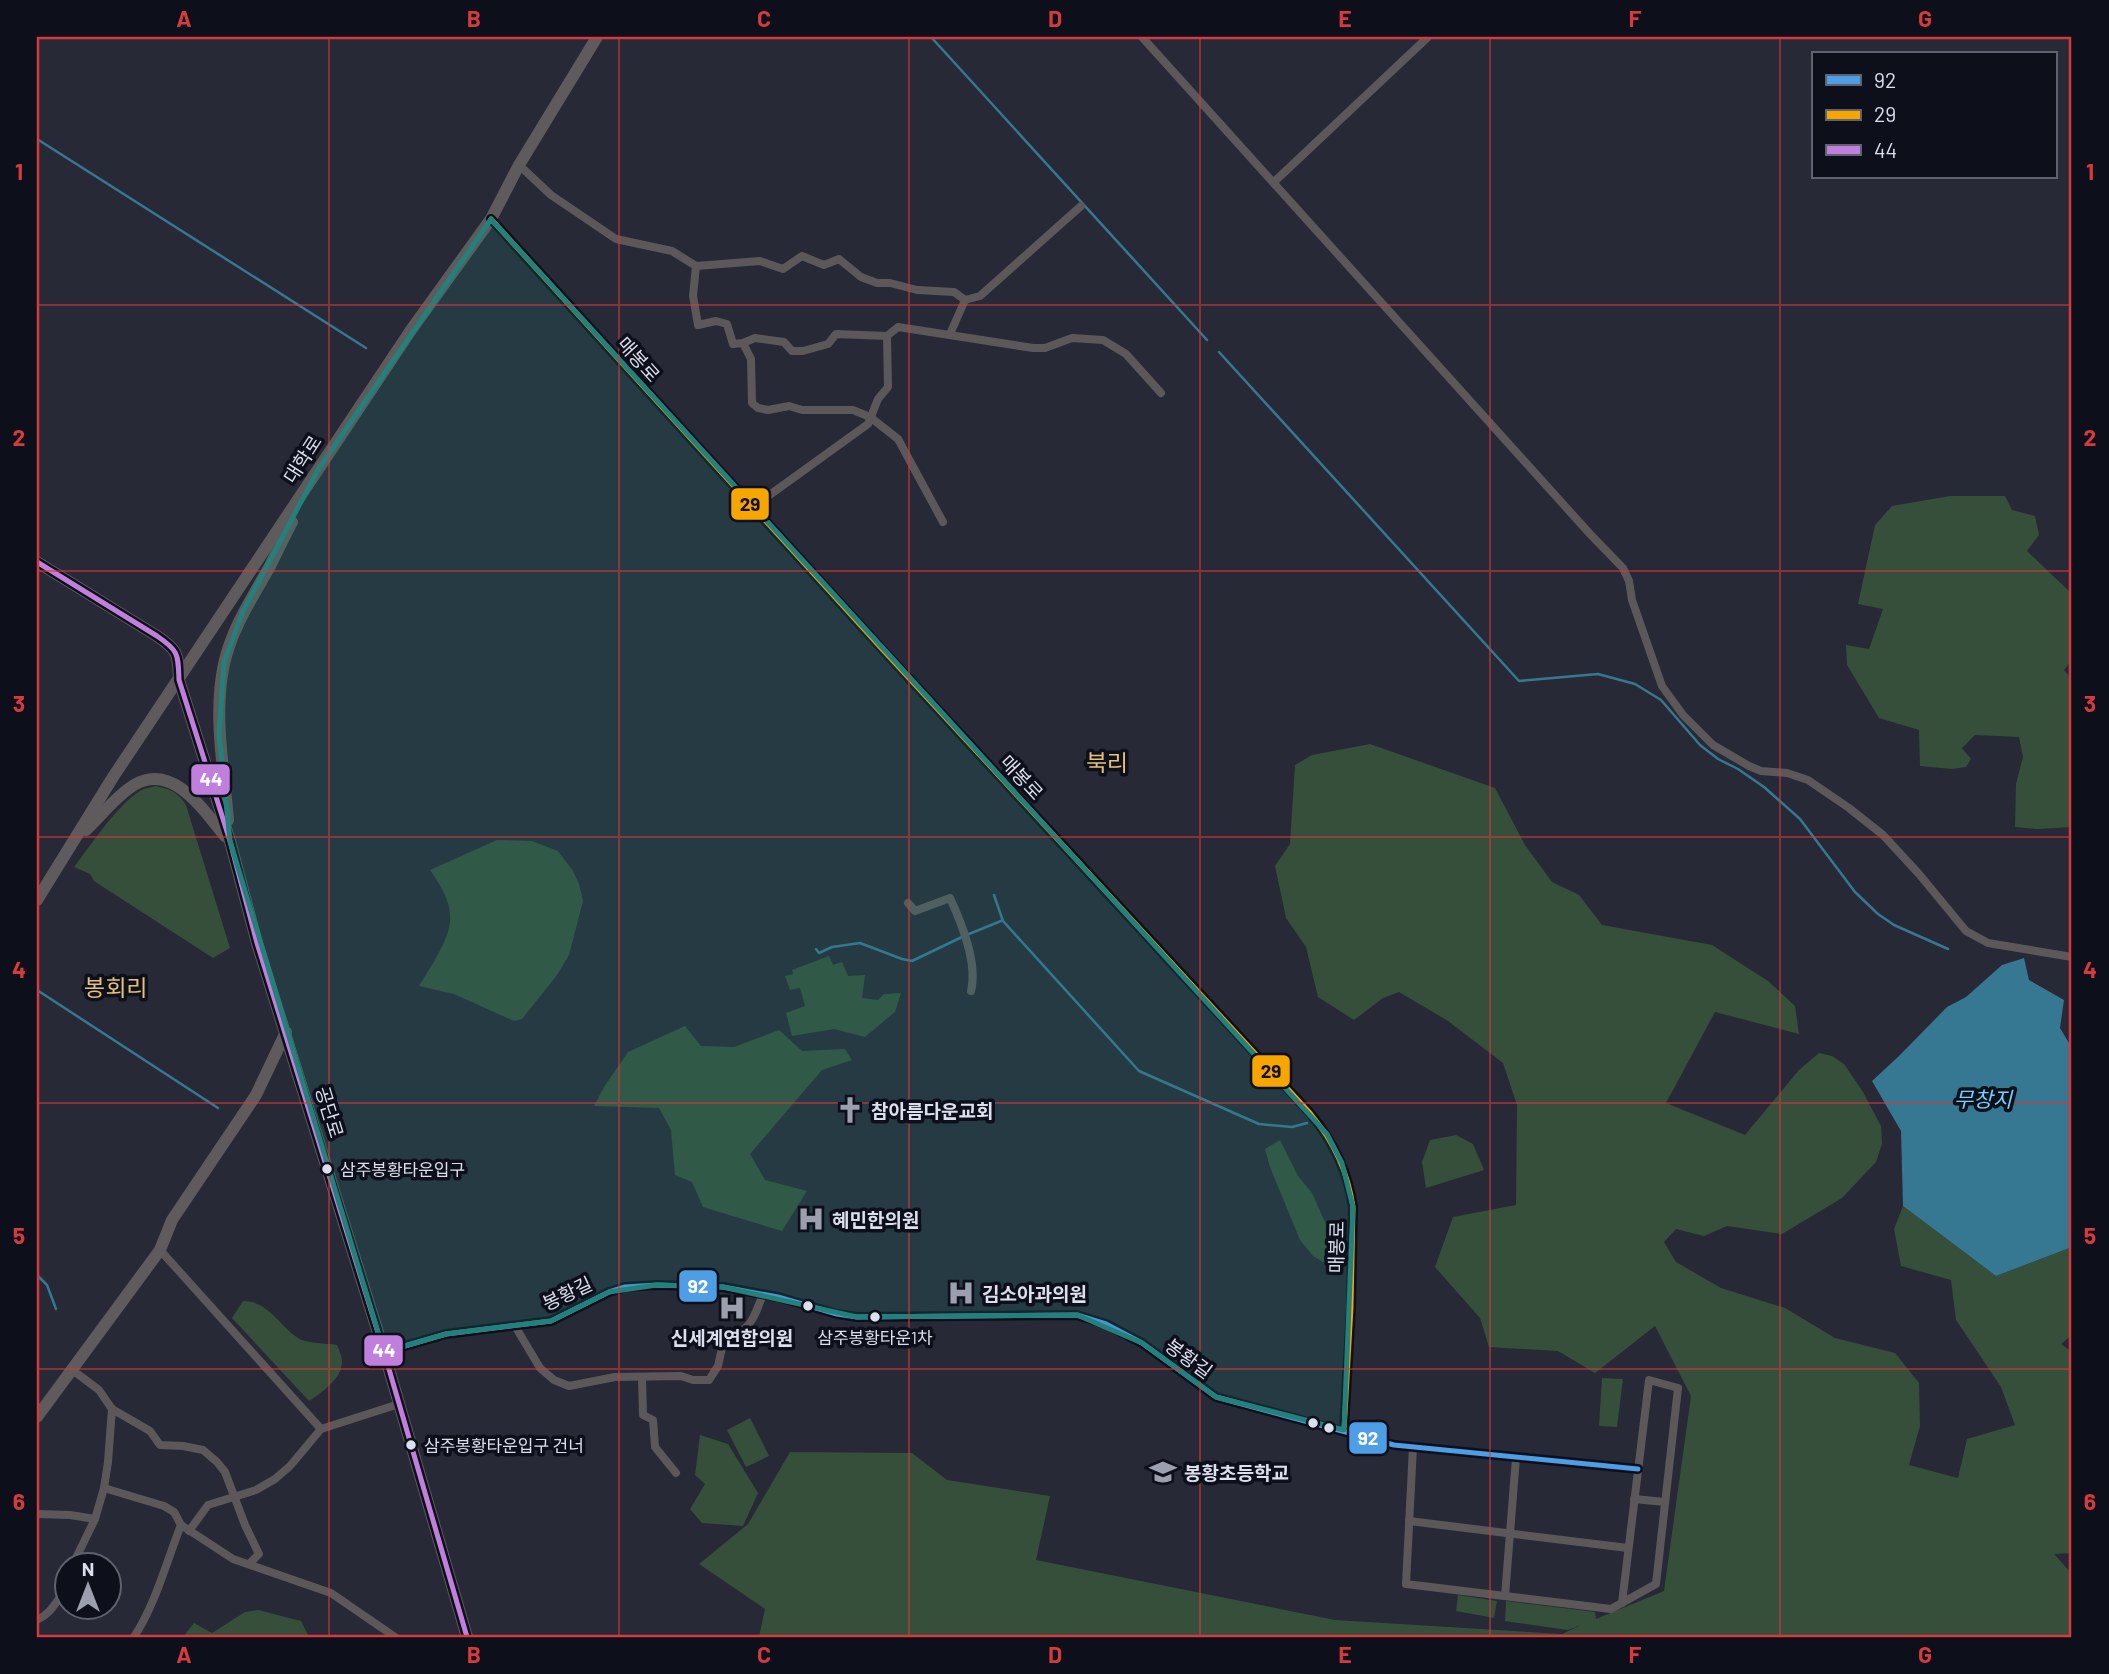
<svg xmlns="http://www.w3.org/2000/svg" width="2109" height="1674" viewBox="0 0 2109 1674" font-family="Barlow,'Noto Sans KR',sans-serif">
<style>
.green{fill:#354f3a}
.water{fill:#367792}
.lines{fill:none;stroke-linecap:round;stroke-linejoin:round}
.stream{stroke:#367792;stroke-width:2.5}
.street{stroke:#5c585a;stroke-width:8}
.secondary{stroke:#5f5a5b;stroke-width:12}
.bus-1-casing{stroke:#0d0f1a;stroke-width:10}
.bus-2-casing{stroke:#0d0f1a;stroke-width:10}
.bus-3-casing{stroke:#0d0f1a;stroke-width:10}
.bus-1{stroke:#4d9ee5;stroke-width:5}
.bus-2{stroke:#f7a600;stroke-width:5}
.bus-3{stroke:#c07fdc;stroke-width:5}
.marked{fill:#23807b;fill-opacity:0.2;stroke:#23807b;stroke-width:5;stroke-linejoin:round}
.grid{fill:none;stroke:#d63a3c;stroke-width:2;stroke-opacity:0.55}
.bus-dot{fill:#dbdfee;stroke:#0d0f1a;stroke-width:2.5}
.labels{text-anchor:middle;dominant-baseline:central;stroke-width:7;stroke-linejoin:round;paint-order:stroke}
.bus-label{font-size:17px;fill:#dbdfee;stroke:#0d0f1a;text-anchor:start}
.street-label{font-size:19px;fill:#dbdfee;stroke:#0d0f1a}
.poi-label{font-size:19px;font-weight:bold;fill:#dbdfee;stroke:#0d0f1a;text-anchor:start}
.water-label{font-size:21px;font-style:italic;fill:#6cd4fe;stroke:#0d0f1a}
.quarter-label{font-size:23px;fill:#e6c179;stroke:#0d0f1a}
.line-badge{stroke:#0d0f1a;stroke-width:2.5}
.badge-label{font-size:19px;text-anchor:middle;font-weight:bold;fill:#fff}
.pale-badge-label{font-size:19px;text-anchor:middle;font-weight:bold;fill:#111}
.neatline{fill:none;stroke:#d63a3c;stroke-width:2.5}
.grid-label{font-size:23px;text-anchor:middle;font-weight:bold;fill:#d63a3c}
</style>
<rect width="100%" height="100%" fill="#272936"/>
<g class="green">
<path d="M1950,496H2005L2012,510L2035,516L2039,535L2027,551L2072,594V661L2064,670L2072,679V827L2037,829L2015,827L2016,784L2023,757L2019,737L1975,735L1962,748L1971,759L1966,767L1952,769L1920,766L1919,730L1879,718L1847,665L1846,645L1869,649L1883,609L1858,604L1875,525L1892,506Z"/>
<path d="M1370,744L1495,788L1525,845L1552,882L1579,895L1602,925L1712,945L1768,981L1795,1006L1799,1034L1715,1012L1666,1103L1745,1135L1799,1070L1819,1053L1832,1056L1844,1064L1863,1092L1881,1126L1882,1144L1876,1162L1842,1198L1782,1234L1727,1226L1704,1236L1676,1229L1664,1242L1676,1262L1721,1288L1785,1308L1835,1338L1895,1353L1919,1383L1920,1426L1909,1465L1958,1478L1967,1439L2015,1425L2001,1387L1956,1320L1951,1280L1901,1266L1894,1229L1903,1206L1996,1276L2072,1247V1335L2061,1344L2072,1352V1553L2054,1554L2072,1574V1637H759L765,1609L699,1564L748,1524L790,1452L912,1453L947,1480L1050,1496L1036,1560L1335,1620L1562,1634L1581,1625L1568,1630L1505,1621L1506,1601L1595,1612L1596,1619L1664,1591L1691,1396L1655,1326L1595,1373L1558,1351L1489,1347L1480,1318L1435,1267L1453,1217L1516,1205L1517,1105L1503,1063L1448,1021L1399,992L1383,998L1354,1020L1318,997L1306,947L1286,918L1275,866L1290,844L1295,765L1312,755Z"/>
<path d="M155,786C170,789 178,792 186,805L230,948L213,958L94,881L90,874L74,867C91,845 117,805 140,791C144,788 150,788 155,786Z"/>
<path d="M497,840L532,841L558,851L573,871L579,884L583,901L569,955L557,975L522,1019L514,1021L454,994L419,986C429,969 449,941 450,921C452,903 440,884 430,870Z"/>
<path d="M829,956L833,965L842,962L848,976L865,975L862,998L878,1000L884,994L901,993L895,1012L865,1037L834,1029L792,1036L786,1013L805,1006L800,988L790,990L785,976L793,974L792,970Z"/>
<path d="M685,1026L701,1046L734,1047L779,1030L802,1051L845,1049L852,1060L822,1070L750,1154L765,1180L807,1191L782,1231L703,1207L692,1182L675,1175L671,1130L659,1108L594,1106L604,1087L628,1052Z"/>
<path d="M1456,1135L1473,1144L1484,1170L1426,1188L1422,1162L1430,1140Z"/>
<path d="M1280,1140L1298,1176L1312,1193L1341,1258L1337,1262L1325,1263L1313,1256L1300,1240L1270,1167L1265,1149Z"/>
<path d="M243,1301C268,1301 278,1324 298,1338C307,1344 326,1343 337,1345C339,1349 342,1357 342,1362C342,1379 321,1393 309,1401L232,1318Z"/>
<path d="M1602,1378L1623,1379L1617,1427L1599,1426Z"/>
<path d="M750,1418L769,1456L746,1467L727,1430Z"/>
<path d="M700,1435L728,1444L758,1493L743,1526L702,1523L690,1509L705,1484L695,1475Z"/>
<path d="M1458,1595L1497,1601L1494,1618L1456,1611Z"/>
<path d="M258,1610L301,1621L309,1637H183L194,1623L212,1633L245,1612Z"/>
</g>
<path class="water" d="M2024,958L2029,980L2064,1000L2060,1028L2072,1048V1247L1996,1276L1903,1206L1901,1131L1872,1081L1899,1056L1947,1007L1966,997L2002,965Z"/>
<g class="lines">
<g class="stream">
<path d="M931,37L1207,340"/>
<path d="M37,139L366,348"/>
<path d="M1219,352L1519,681L1598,674L1635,684L1661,700L1700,745L1718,759L1738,769L1764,787L1800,819L1855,892L1878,914L1894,925L1948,949"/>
<path d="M994,895L1003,921L1139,1071L1259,1124L1292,1127L1307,1123"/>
<path d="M969,934L1001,921"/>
<path d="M816,949L819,953L832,947L860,943L902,959L912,961L962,937"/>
<path d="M37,990L218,1108"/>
<path d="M37,1275L47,1285L56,1309"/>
</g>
<g class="street">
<path d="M1142,37L1590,534L1623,568L1629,581L1632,600L1662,686L1683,715L1713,745L1749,766L1761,771L1787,773L1808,780L1849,808L1883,835L1919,874L1966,931L1988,943L2072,957"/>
<path d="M519,165L551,195L616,239L672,251L696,266L760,261L783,269L802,256L824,265L839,259L861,277L877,283H890L917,290L954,292L965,300L980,296L1081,206"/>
<path d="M1274,182L1428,37"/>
<path d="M491,219L882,649L1310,1113C1333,1141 1348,1171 1353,1207L1351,1307L1344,1430"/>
<path d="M696,266L693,296L698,325L716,321L727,324L733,344L743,343L755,338L784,342L792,351H803L828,344L836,334L887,336L898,327L1033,348H1045L1072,338L1103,340L1126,354L1161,393"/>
<path d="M950,334L965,300"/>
<path d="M743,343L751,359L752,403L758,408L768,410L789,406L802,410H853L870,417L898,439L943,522"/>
<path d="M753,507L868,424L878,399L888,387L887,336"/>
<path d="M908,903L915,911L950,898C962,924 978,963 971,991"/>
<path d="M160,1250L321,1429L399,1404"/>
<path d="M515,1326L540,1368L554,1380L569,1386L615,1377L681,1376L693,1380H709L718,1366L723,1343C751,1327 752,1324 763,1294"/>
<path d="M384,1352L446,1334L551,1321L609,1292L625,1287L657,1285L723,1287L778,1297L837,1314L857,1317L1077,1315L1106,1324L1142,1343L1216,1397L1394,1445L1638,1469"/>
<path d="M642,1377L643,1415L653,1420L655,1447L676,1473"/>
<path d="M112,1409L150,1431L160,1445L183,1446L203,1450L217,1462L225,1472L245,1525L259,1554L249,1564"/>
<path d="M1413,1447L1406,1584L1611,1609L1656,1584L1678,1388L1649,1380L1622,1603"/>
<path d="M104,1488L164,1506L174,1512L181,1525L233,1559L331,1593L395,1637"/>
<path d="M1634,1499L1665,1502"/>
<path d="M37,1514L70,1515L95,1519L104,1488L108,1462L112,1409L99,1390L71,1369"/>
<path d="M1409,1521L1628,1548"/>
<path d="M189,1531L208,1505L256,1490L275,1479L290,1466L321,1429"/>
<path d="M74,1566L77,1556L95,1519"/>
<path d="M1505,1596L1516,1458"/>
<path d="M37,1620C52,1613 56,1601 66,1589"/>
<path d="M134,1637C156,1603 166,1563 181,1525"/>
</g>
<g class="secondary">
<path d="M37,562L157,636C179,651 178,654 179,680L230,841L257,943L384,1352L467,1637"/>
<path d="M228,820C224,769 213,715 224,664C232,628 252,598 270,566C277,552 284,537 292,522"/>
<path d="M86,830C101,816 116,796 134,785C173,762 203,810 225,836"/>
<path d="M37,900L113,777L411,330L491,219L519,165L597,37"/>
<path d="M37,1417L160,1250L172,1220L256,1095L286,1032"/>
</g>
<defs>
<path id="bus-1" d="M384,1352L446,1334L551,1321L609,1292L625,1287L657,1285L723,1287L778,1297L837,1314L857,1317L1077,1315L1106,1324L1142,1343L1216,1397L1394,1445L1638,1469"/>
<path id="bus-2" d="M491,219L882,649L1310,1113C1333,1141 1348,1171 1353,1207L1351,1307L1344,1430"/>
<path id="bus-3" d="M37,562L157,636C179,651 178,654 179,680L230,841L257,943L384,1352L467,1637"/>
</defs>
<use href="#bus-1" class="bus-1-casing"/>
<use href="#bus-2" class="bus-2-casing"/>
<use href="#bus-3" class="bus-3-casing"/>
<use href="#bus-1" class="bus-1"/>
<use href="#bus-2" class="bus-2"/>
<use href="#bus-3" class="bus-3"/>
</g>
<path class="marked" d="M491,219L1327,1134L1342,1163L1353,1207L1344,1430L1216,1397L1142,1343L1077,1315L857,1317L723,1287L657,1285L609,1292L551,1321L446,1334L384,1352L230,841L219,734L224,662L243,611L319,468Z"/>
<path class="grid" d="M329,37V1637M619,37V1637M909,37V1637M1200,37V1637M1490,37V1637M1780,37V1637M37,305H2072M37,571H2072M37,837H2072M37,1103H2072M37,1369H2072"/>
<defs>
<symbol id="church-bare" viewBox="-9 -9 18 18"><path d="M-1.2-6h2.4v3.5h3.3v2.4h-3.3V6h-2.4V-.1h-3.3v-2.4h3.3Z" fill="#9c9fae" stroke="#0d0f1a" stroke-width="2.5" paint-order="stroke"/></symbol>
<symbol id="hospital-bare" viewBox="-9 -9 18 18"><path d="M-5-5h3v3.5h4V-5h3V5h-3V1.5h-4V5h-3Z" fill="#9c9fae" stroke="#0d0f1a" stroke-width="2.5" paint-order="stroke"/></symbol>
<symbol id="school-bare" viewBox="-9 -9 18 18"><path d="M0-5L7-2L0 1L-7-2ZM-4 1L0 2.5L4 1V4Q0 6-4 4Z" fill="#9c9fae" stroke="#0d0f1a" stroke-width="2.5" paint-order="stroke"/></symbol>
</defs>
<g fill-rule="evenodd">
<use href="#church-bare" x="831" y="1091" width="38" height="38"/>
<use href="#hospital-bare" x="792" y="1200" width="38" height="38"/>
<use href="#hospital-bare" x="942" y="1274" width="38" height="38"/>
<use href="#hospital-bare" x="713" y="1289" width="38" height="38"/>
<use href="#school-bare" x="1144" y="1453" width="38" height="38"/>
</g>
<g class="bus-dot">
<circle cx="327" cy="1169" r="6"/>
<circle cx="808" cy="1306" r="6"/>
<circle cx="875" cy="1317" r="6"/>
<circle cx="1313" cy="1423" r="6"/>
<circle cx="1329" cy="1428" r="6"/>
<circle cx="411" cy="1445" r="6"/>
</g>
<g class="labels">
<g class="bus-label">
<text x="340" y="1169">삼주봉황타운입구</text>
<text x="875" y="1337" text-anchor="middle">삼주봉황타운1차</text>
<text x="424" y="1445">삼주봉황타운입구 건너</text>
</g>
<g class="street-label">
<text transform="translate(639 359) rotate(48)">매봉로</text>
<text transform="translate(302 459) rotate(-57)">대학로</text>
<text transform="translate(1022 777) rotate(47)">매봉로</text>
<text transform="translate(330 1112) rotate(73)">공단로</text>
<text transform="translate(1336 1247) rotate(-89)">매봉로</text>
<text transform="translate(567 1293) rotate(-25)">봉황길</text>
<text transform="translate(1189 1358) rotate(36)">봉황길</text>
</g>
<g class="poi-label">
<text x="871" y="1110">참아름다운교회</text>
<text x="832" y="1219">혜민한의원</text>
<text x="982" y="1293">김소아과의원</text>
<text x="732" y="1337" text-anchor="middle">신세계연합의원</text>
<text x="1184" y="1472">봉황초등학교</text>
</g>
<g class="water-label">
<text x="1983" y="1098">무창지</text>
</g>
<g class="quarter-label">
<text x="1107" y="762">북리</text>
<text x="116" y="987">봉회리</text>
</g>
</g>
<g class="line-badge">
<rect x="730" y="487" width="40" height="34" rx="7" fill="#f7a600"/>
<rect x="190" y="763" width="41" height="33" rx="7" fill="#c07fdc"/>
<rect x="1251" y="1054" width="40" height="34" rx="7" fill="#f7a600"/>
<rect x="678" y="1269" width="40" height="34" rx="7" fill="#4d9ee5"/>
<rect x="363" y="1334" width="41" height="33" rx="7" fill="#c07fdc"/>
<rect x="1348" y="1421" width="40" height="34" rx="7" fill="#4d9ee5"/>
</g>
<g class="badge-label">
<text x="211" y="786">44</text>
<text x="698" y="1293">92</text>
<text x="384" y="1357">44</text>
<text x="1368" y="1445">92</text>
</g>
<g class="pale-badge-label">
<text x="750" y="511">29</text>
<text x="1271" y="1078">29</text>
</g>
<rect width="2109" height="1674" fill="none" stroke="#0d0f1a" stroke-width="77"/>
<rect x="1812" y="52" width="245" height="126" fill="#0d0f1a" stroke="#5f626f" stroke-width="2"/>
<rect x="1826" y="75" width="35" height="10" fill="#4d9ee5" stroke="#5f626f" stroke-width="2"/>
<text x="1874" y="88" font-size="21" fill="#dbdfee">92</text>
<rect x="1826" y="110" width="35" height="10" fill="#f7a600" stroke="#5f626f" stroke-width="2"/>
<text x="1874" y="122" font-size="21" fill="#dbdfee">29</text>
<rect x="1826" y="145" width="35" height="10" fill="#c07fdc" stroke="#5f626f" stroke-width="2"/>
<text x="1874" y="158" font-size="21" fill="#dbdfee">44</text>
<g transform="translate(88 1586)"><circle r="33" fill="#0d0f1a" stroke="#5f626f" stroke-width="2"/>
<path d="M0-5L12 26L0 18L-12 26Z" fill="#9c9fae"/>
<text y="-10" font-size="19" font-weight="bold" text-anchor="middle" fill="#dbdfee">N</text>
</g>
<rect x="38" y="38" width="2032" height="1598" class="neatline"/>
<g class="grid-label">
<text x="184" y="27">A</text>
<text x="474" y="27">B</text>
<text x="764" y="27">C</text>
<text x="1055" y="27">D</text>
<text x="1345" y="27">E</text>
<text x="1635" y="27">F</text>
<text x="1925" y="27">G</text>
<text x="19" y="180">1</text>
<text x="2090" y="180">1</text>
<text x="19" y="446">2</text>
<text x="2090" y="446">2</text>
<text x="19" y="712">3</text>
<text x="2090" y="712">3</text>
<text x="19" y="978">4</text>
<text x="2090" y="978">4</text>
<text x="19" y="1244">5</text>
<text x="2090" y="1244">5</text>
<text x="19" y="1510">6</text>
<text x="2090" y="1510">6</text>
<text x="184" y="1663">A</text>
<text x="474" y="1663">B</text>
<text x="764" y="1663">C</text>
<text x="1055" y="1663">D</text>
<text x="1345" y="1663">E</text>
<text x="1635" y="1663">F</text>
<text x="1925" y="1663">G</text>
</g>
</svg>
